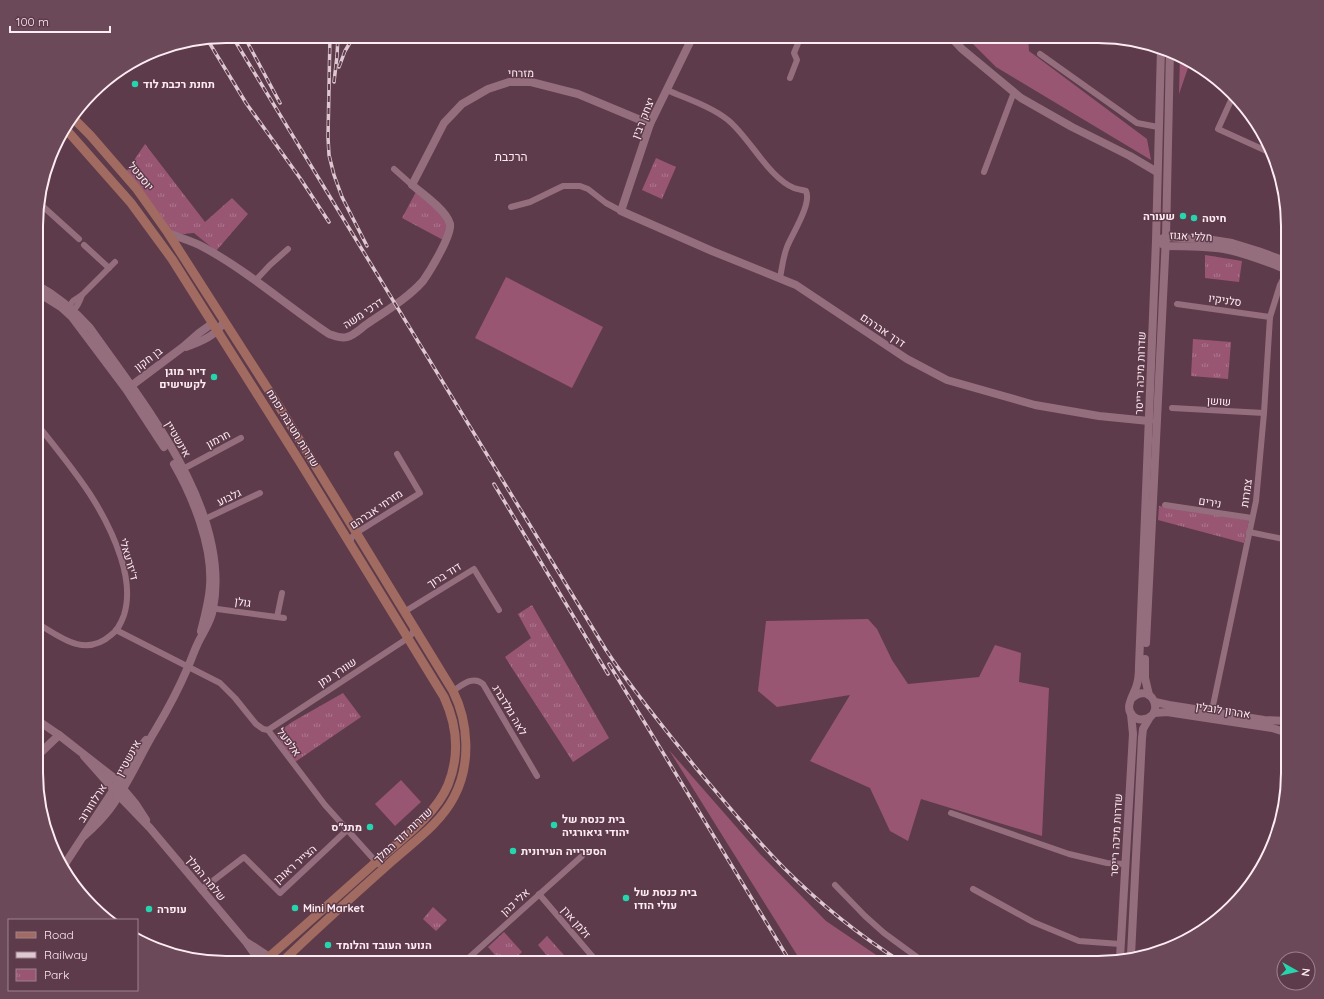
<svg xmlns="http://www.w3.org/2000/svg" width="1324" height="999" viewBox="0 0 1324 999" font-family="Quicksand,Heebo,sans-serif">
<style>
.green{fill:#985673}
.park{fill:url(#park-tufts)}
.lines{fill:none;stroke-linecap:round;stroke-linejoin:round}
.minor{stroke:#956e7e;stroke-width:6}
.tertiary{stroke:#956e7e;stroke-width:8}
.secondary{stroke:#a26b62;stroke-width:9}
.rail-casing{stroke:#ddc7d0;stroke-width:3.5}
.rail{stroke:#5e3b4a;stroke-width:2;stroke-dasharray:6;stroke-linecap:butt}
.poi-dot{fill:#24d5ae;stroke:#5e3b4a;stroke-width:1.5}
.labels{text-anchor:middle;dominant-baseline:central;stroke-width:3;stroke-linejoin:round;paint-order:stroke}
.street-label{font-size:11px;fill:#feecf3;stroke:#5e3b4a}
.poi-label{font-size:11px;font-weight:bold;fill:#feecf3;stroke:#5e3b4a;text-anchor:start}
.neighbourhood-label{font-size:12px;fill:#feecf3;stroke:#5e3b4a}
.rim{fill:none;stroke:#feecf3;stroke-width:2}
</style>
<defs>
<pattern id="park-tufts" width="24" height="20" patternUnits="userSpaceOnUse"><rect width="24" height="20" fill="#985673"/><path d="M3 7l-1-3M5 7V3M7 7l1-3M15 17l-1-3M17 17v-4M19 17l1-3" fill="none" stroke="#ad778e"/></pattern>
</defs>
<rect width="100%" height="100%" fill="#5e3b4a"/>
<g class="green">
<path d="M965,36H1028L1029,51L1147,139L1151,160L996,67Z"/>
<path d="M1180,56L1190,62L1179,94Z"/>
<path d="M506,277L603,327L572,388L475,338Z"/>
<path d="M868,619L877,629L892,660L908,684L979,677L995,645L1021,653L1019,682L1049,688L1042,836L921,799L908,841L890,831L870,788L810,761L850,695L777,707L758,691L766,621Z"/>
<path d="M669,750L760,854L826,921L888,963H802Z"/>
<path d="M401,780L421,802L395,826L375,804Z"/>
</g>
<g class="park">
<path d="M145,144L205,222L232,198L248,214L216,251L194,233L182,234L172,232L126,172Z"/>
<path d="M656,158L676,167L662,199L642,190Z"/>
<path d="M417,190L448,219L445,241L402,218Z"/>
<path d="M1205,255L1242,261L1239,282L1205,278Z"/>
<path d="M1193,339L1231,342L1228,379L1191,376Z"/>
<path d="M1159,506L1249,520L1244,543L1158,520Z"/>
<path d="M532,605L609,738L573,762L505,657L531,638L518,614Z"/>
<path d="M343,693L361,717L295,762L280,741L277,733L292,722Z"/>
<path d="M433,907L447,920L436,931L423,919Z"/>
<path d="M504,932L522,952L510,963H502L488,947Z"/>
<path d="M547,936L571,963H553L538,945Z"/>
</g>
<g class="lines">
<g class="minor">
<path d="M1040,54L1137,123L1158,127"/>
<path d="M790,78L797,60L794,53L801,36"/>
<path d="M667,90C687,99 710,106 728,120C749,137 769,178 794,188C797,189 802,190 806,191C812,204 792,234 787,247C783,257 782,268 780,278"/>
<path d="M1233,96L1218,129L1271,153"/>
<path d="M394,169L412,185"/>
<path d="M984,172L1014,92"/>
<path d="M38,202L79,239"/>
<path d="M511,207L530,202L563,186H580L588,189L606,203L621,211"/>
<path d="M84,245L109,268"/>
<path d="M255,281L270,265L288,249"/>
<path d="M1177,304L1270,317"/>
<path d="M68,310L69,306L73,301L82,295L115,262"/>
<path d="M69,312C77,309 79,303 82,295"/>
<path d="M1172,408L1264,413"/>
<path d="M183,469L241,438"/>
<path d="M1165,505L1252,518"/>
<path d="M205,519L260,493"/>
<path d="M1249,532L1288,540"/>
<path d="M349,544L352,537L356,533L420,493L397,454"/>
<path d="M210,608L284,618"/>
<path d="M404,612L474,569L499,610"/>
<path d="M277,617L282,593"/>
<path d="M37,623C60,637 85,658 111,635C118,630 121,623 124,615C130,596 127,577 121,558C104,505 71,467 37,424"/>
<path d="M116,630L220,683L235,698L256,724L263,729L268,730L325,805L378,864"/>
<path d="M453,691C462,685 473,675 483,684L537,776"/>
<path d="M1211,715L1256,501L1264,413L1270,317L1280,285L1288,269"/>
<path d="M268,730L408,638L412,634L414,628"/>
<path d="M951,813L1069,854L1107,863L1125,864"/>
<path d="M835,885L865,916L884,933L925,963"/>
<path d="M973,889L1033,922L1079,941L1120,944"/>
<path d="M201,890L244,857L280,893L347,830"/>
<path d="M539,894L598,963"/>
<path d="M463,963L582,856"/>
</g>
<g class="tertiary">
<path d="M693,36L650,124L621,211L712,251L796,285L907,359L947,380L1035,405L1099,416L1149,421"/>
<path d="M950,36L962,49L1021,98L1072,127L1130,156L1157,172"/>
<path d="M168,233C180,238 193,241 205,248C249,272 287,306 329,334C335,336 341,339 347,337C355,335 361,328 367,324C386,311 408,298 423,281C430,271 452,235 450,224C447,211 422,193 412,185L444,123L462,104L488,89L509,82H531L578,94L650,124"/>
<path d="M1161,239L1166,237L1213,240L1232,243L1258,251L1288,262"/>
<path d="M1162,244L1165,246C1185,246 1205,246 1224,249C1246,253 1267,262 1288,270"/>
<path d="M37,285C59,297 74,310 90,328C143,403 232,511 213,609C211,621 205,629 200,639C195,648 192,658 188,667C179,688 168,709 156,729C140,755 128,785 109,810C102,819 93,828 84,836"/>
<path d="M37,292L61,307L72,317L126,389L164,447"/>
<path d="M186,347C200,342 218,335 224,321"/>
<path d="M127,389L183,347L199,333L213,323"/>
<path d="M174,464C193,497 213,547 210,586C209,601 205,616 201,631"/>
<path d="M1146,643L1166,237L1170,50"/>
<path d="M1145,659V678L1149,695"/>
<path d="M1132,698C1151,681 1166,714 1145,719C1141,720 1136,719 1133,716C1123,707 1135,694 1137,684C1139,678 1139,672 1139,666L1156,241L1161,48"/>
<path d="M1155,702L1169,705L1264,720L1288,721"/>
<path d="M1154,713L1167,712L1272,728L1288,733"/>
<path d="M37,720L59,735L114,778L135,803L146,820"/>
<path d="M84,756L124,801L150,828L246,942L261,963"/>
<path d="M36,757L59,735"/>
<path d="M63,867L118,783L137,751L146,740"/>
<path d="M248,943L265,954L273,963"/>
<path d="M1131,955L1142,738L1143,729L1150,717"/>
<path d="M1120,958L1133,734L1131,714"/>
</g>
<g class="secondary">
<path d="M72,117L90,135L136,188L168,233L280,408L453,691C469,723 471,765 454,797C440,824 413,842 391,862C354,895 317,928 281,963"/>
<path d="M64,127L131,203L172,259L300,462L444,697C457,725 460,755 448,785C435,816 400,840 376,862C338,896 300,930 262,963"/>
</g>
<defs>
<g id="rail">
<path d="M232,36L606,650C633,691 665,729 696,768C725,802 753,837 784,868C820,904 860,936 903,963"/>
<path d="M244,36L280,103"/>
<path d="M330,36L328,137L329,155L334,175L342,197L367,246"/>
<path d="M207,39L246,103L300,178L329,222"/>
<path d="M339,67L345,51L354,36"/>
<path d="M334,82L337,56L338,36"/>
<path d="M494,484L608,674"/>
<path d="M609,664L791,963"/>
</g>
</defs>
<use href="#rail" class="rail-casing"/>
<use href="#rail" class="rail"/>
</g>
<g class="poi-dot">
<circle cx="135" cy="84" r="4"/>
<circle cx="1183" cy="216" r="4"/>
<circle cx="1194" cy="218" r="4"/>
<circle cx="214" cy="377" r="4"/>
<circle cx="554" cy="825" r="4"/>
<circle cx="370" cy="827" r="4"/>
<circle cx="513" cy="851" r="4"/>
<circle cx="626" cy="898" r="4"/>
<circle cx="295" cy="908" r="4"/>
<circle cx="149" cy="909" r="4"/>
<circle cx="328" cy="945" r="4"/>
</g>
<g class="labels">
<g class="street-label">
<text transform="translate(521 73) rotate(1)">מזרחי</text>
<text transform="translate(643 118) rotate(-68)">יצחק רבין</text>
<text transform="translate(141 176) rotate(51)">יוספטל</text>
<text transform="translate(1191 236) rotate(3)">חללי אגוז</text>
<text transform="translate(1225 300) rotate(8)">סלניקיו</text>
<text transform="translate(363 313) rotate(-34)">דרכי משה</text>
<text transform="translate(883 330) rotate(34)">דרך אברהם</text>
<text transform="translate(148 359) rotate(-37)">בן חקון</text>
<text transform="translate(1140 373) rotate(-88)">שדרות מיכה רייסר</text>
<text transform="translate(1219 401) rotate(3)">שושן</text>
<text transform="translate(293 428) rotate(58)">שדרות חטיבת יפתח</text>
<text transform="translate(178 439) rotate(60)">אינשטיין</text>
<text transform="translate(218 439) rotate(-28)">חרמון</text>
<text transform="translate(1246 493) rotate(-82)">צמרות</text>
<text transform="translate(229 497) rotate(-25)">גלבוע</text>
<text transform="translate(1210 502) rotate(9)">נירים</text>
<text transform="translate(376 509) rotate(-34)">מזרחי אברהם</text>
<text transform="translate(129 559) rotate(74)">ד'יזרעאלי</text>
<text transform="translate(444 575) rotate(-32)">דוד ברוך</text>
<text transform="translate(243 602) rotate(8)">גולן</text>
<text transform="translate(337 672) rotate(-33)">שוורץ נתן</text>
<text transform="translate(510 710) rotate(59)">לאה גולדברג</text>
<text transform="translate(1223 710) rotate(9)">אהרון לובלין</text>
<text transform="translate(289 742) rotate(53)">אלפעל</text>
<text transform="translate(128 758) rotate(-61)">אינשטיין</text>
<text transform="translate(92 803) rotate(-57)">ארלוזורוב</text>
<text transform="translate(403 835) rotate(-43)">שדרות דוד המלך</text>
<text transform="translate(1116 835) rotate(-87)">שדרות מיכה רייסר</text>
<text transform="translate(295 864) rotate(-41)">הצייר ראובן</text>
<text transform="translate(206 878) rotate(50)">שלמה המלך</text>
<text transform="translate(515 902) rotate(-42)">אלי כהן</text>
<text transform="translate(576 922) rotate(49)">זלמן ארן</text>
</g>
<g class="poi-label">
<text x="143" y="84">תחנת רכבת לוד</text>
<text x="1175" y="216" text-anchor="end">שעורה</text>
<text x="1202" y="218">חיטה</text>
<text x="206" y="371" text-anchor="end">דיור מוגן<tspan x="206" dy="13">לקשישים</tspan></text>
<text x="562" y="819">בית כנסת של<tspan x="562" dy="13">יהודי גיאורגיה</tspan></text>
<text x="362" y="827" text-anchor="end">מתנ״ס</text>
<text x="521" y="851">הספרייה העירונית</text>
<text x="634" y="892">בית כנסת של<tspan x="634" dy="13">עולי הודו</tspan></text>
<text x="303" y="908">Mini Market</text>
<text x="157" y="909">עופרה</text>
<text x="336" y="945">הנוער העובד והלומד</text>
</g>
<g class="neighbourhood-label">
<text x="511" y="156">הרכבת</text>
</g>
</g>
<path d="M0 0H1324V999H0ZM226 43H1098A183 183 0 0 1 1281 226V773A183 183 0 0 1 1098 956H226A183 183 0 0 1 43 773V226A183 183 0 0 1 226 43Z" fill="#6b4958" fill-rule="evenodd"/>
<path class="rim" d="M226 43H1098A183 183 0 0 1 1281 226V773A183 183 0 0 1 1098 956H226A183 183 0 0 1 43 773V226A183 183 0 0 1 226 43Z"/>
<rect x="8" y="919" width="130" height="72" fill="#5e3b4a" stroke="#9e828e"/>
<rect x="16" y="932" width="20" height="6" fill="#a26b62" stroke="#9e828e"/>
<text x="44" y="939" font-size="12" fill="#feecf3">Road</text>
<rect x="16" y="952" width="20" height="6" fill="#ddc7d0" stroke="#9e828e"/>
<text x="44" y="959" font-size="12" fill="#feecf3">Railway</text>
<rect x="16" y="969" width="20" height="12" fill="url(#park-tufts)" stroke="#9e828e"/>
<text x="44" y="979" font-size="12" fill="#feecf3">Park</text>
<g transform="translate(1296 971) rotate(98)"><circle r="19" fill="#5e3b4a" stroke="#9e828e"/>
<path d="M0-3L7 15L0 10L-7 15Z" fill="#24d5ae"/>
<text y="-6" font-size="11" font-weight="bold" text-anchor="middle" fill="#feecf3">N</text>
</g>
<path d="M10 26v6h100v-6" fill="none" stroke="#feecf3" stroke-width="2"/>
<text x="16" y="26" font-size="12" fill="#feecf3" stroke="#5e3b4a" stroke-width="3" paint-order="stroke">100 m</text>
</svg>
